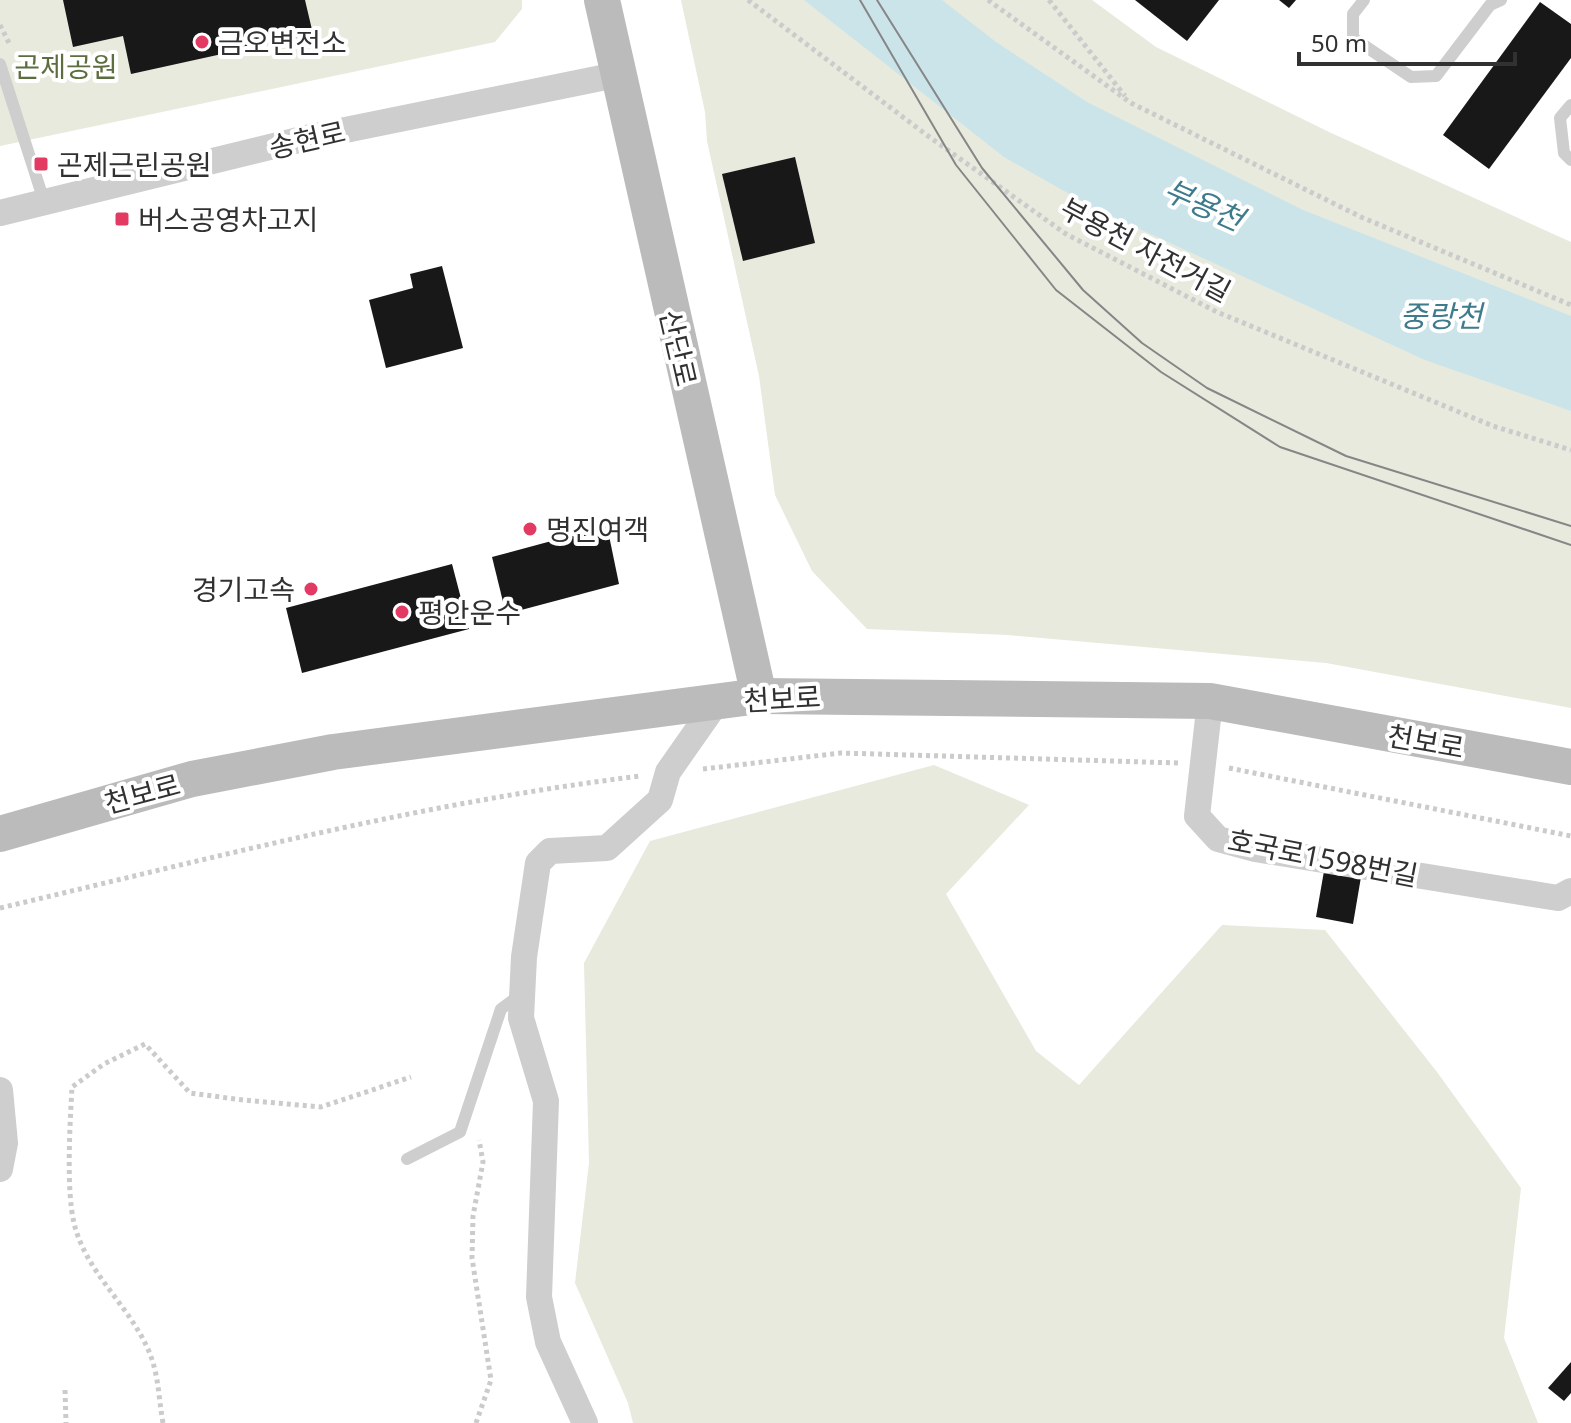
<svg xmlns="http://www.w3.org/2000/svg" width="1571" height="1423" viewBox="0 0 1571 1423" font-family="'Noto Sans','Noto Sans KR',sans-serif">
<style>
.green{fill:#e7eadd}
.water{fill:#cae4ea}
.building{fill:#181818}
.lines{fill:none;stroke-linecap:round;stroke-linejoin:round}
.path{stroke:#cbcbcb;stroke-width:5;stroke-dasharray:4 4;stroke-linecap:butt}
.lane{stroke:#cecece;stroke-width:12}
.street{stroke:#cecece;stroke-width:26}
.secondary{stroke:#bbb;stroke-width:36}
.tram{stroke:#868686;stroke-width:2}
.poi-dot{fill:#e23a63;stroke:#fff;stroke-width:3}
.labels{text-anchor:middle;dominant-baseline:central;stroke-width:8;stroke-linejoin:round;paint-order:stroke}
.poi-label{font-size:28px;fill:#313131;stroke:#fff;text-anchor:start}
.park-label{font-size:28px;fill:#5c6d3f;stroke:#fff}
.street-label{font-size:28px;fill:#313131;stroke:#fff}
.water-label{font-size:30px;font-style:italic;fill:#3e7b8c;stroke:#fff}
</style>
<rect width="100%" height="100%" fill="#fff"/>
<g class="green">
<path d="M0,0H522V9L495,42L0,146Z"/>
<path d="M681,0H1092L1156,47L1329,132L1571,242V708L1326,663L1008,635L867,629L812,571L775,495L759,376L707,141L705,112Z"/>
<path d="M934,765L1029,805L946,894L1036,1051L1079,1085L1222,925L1325,930L1437,1072L1521,1188L1504,1338L1538,1423H633L628,1403L575,1283L589,1163L584,963L650,841Z"/>
</g>
<path class="water" d="M804,0H942L996,42L1087,102L1303,210L1571,316V411L1425,360L1096,209L1004,157Z"/>
<g class="building">
<path d="M63,0H305L313,34L131,74L123,36L73,47Z"/>
<path d="M1135,0H1219L1187,41Z"/>
<path d="M1279,0H1296L1289,8Z"/>
<path d="M1540,2L1571,24V58L1489,169L1443,135Z"/>
<path d="M795,157L815,243L743,261L722,174Z"/>
<path d="M442,266L463,348L386,368L369,300L413,288L410,274Z"/>
<path d="M607,526L619,584L506,614L492,557Z"/>
<path d="M452,564L469,629L302,673L286,608Z"/>
<path d="M1324,871L1361,877L1353,924L1316,917Z"/>
<path d="M1571,1362V1393L1564,1401L1548,1388Z"/>
</g>
<g class="lines">
<g class="path">
<path d="M748,0L928,136L1066,234L1217,312L1493,426L1571,450"/>
<path d="M988,0L1131,103L1361,217L1571,305"/>
<path d="M1049,0L1125,96"/>
<path d="M0,25L10,45"/>
<path d="M1229,768L1571,836"/>
<path d="M703,769L841,753L1179,763"/>
<path d="M0,908C213,858 424,802 641,776"/>
<path d="M65,1390L66,1423"/>
<path d="M163,1423C158,1395 159,1371 146,1345C126,1303 85,1270 74,1223C66,1190 70,1123 72,1087L104,1064L145,1044L190,1093L243,1100L321,1107L411,1077"/>
<path d="M476,1423L491,1380L472,1258L473,1216L483,1162L479,1140"/>
</g>
<g class="lane">
<path d="M1364,0L1353,14V38L1411,77L1436,76L1490,5L1501,0"/>
<path d="M0,64L44,201"/>
<path d="M1571,105L1560,118L1564,153L1571,160"/>
<path d="M407,1159L460,1132L501,1009L520,995"/>
</g>
<g class="street">
<path d="M0,213L311,137L616,75"/>
<path d="M1210,701L1197,816L1218,839L1255,849L1558,898L1571,891"/>
<path d="M0,1090L5,1143L0,1169"/>
<path d="M585,1423L548,1342L539,1297L546,1101L521,1018L524,957L538,863L550,851L607,848L660,800L668,772L717,702"/>
</g>
<g class="secondary">
<path d="M602,0L759,696"/>
<path d="M0,834L192,779L333,752L759,696L1210,701L1571,767"/>
</g>
<g class="tram">
<path d="M860,0L956,165L1056,290L1161,372L1280,447L1571,545"/>
<path d="M877,0L982,168L1083,290L1142,343L1207,388L1346,456L1571,526"/>
</g>
</g>
<g class="poi-dot">
<circle cx="202" cy="42" r="8"/>
<rect x="33" y="156" width="16" height="16" rx="4"/>
<rect x="114" y="211" width="16" height="16" rx="4"/>
<circle cx="530" cy="529" r="8"/>
<circle cx="311" cy="589" r="8"/>
<circle cx="402" cy="612" r="8"/>
</g>
<g class="labels">
<g class="poi-label">
<text x="218" y="42">금오변전소</text>
<text x="57" y="164">곤제근린공원</text>
<text x="138" y="219">버스공영차고지</text>
<text x="546" y="529">명진여객</text>
<text x="295" y="589" text-anchor="end">경기고속</text>
<text x="418" y="612">평안운수</text>
</g>
<g class="park-label">
<text x="66" y="66">곤제공원</text>
</g>
<g class="street-label">
<text transform="translate(307 139) rotate(-13)">송현로</text>
<text transform="translate(1146 249) rotate(28)">부용천 자전거길</text>
<text transform="translate(679 348) rotate(77)">산단로</text>
<text transform="translate(782 698) rotate(-3)">천보로</text>
<text transform="translate(1426 741) rotate(10)">천보로</text>
<text transform="translate(142 793) rotate(-15)">천보로</text>
<text transform="translate(1323 857) rotate(11)">호국로1598번길</text>
</g>
<g class="water-label">
<text transform="translate(1204 204) rotate(24)">부용천</text>
<text x="1441" y="315">중랑천</text>
</g>
</g>
<path d="M1299 52v12h216v-12" fill="none" stroke="#313131" stroke-width="4"/>
<text x="1311" y="52" font-size="24" fill="#313131" stroke="#ffffff" stroke-width="6" paint-order="stroke">50 m</text>
</svg>
